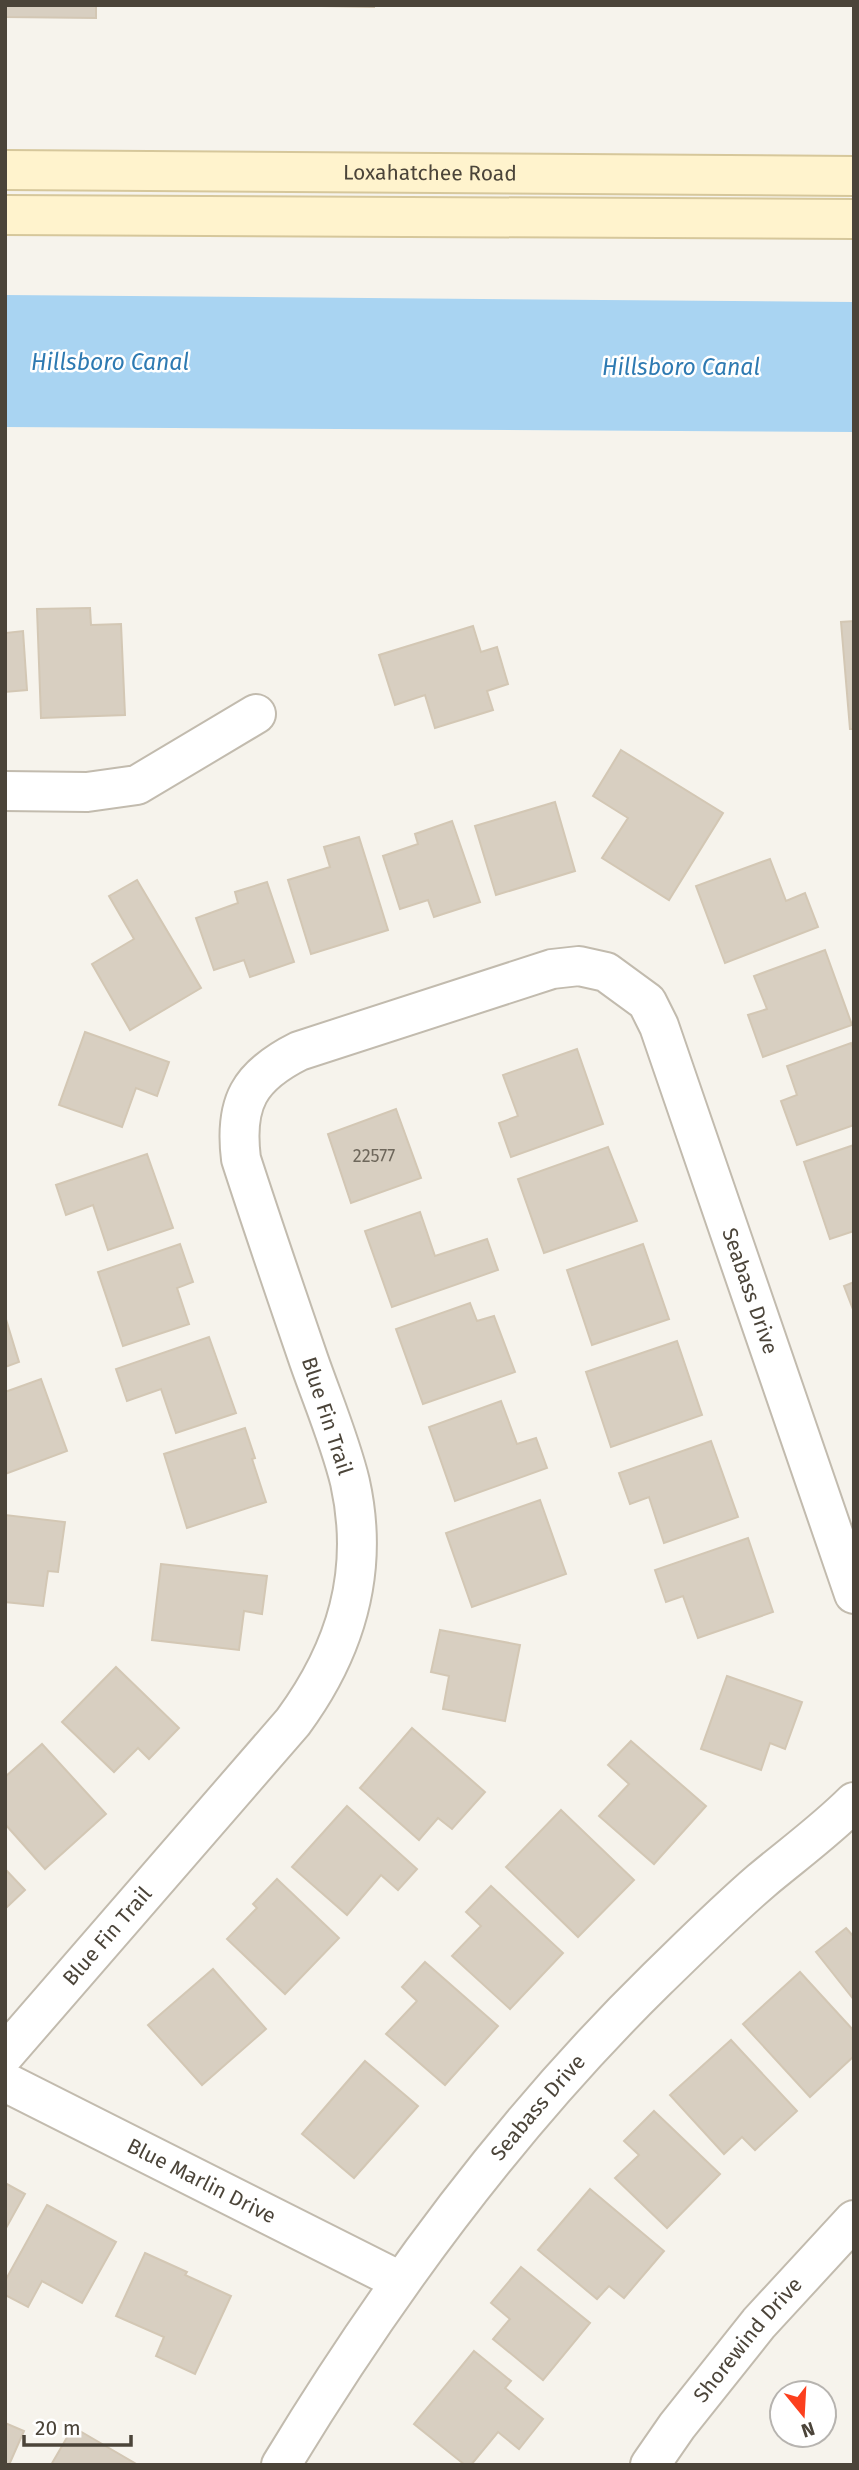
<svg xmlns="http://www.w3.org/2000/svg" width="859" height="2470" viewBox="0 0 859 2470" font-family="'Fira Sans',sans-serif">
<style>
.water{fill:#a9d4f2}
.building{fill:#d8cfc1;stroke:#d3c7b4;stroke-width:2}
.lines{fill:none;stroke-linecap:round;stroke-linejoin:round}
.street-casing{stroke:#c2bbae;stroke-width:42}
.secondary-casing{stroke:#d6c79b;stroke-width:42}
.street{stroke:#fff;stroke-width:38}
.secondary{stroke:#fff3cd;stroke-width:38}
.labels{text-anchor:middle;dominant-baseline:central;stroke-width:5;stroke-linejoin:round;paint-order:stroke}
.number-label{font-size:18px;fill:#6e675b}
.street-label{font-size:21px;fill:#4b4439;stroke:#fff}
.water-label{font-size:23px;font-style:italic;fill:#2e7ab2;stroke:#fff}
</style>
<rect width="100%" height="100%" fill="#f6f3ec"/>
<path class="water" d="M5,295L854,302V432L5,427Z"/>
<g class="building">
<path d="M5,5H96V18L5,17Z"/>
<path d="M267,5H374V7Z"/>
<path d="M90,608L91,625L121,624L125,715L41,718L37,609Z"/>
<path d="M854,621V729H850L841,622Z"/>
<path d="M473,626L481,652L497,647L508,684L487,691L493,710L435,728L425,695L395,705L379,655Z"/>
<path d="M5,627L6,633L23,631L27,690L5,692Z"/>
<path d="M621,750L723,813L669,900L602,858L628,818L593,796Z"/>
<path d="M555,802L575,871L496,895L475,826Z"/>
<path d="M452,821L480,902L434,917L428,900L400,909L383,856L418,844L415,834Z"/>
<path d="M359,837L388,930L311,954L288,880L330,867L324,847Z"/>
<path d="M770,859L786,901L805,893L818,927L725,963L696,886Z"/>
<path d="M137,880L201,988L130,1030L92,964L134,939L109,896Z"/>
<path d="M267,882L294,962L250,977L244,960L214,970L196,918L238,903L235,892Z"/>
<path d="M825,950L852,1025L763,1057L748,1015L767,1009L754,976Z"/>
<path d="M85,1032L169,1062L157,1096L136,1088L122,1127L59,1105Z"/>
<path d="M851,1043L854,1052V1125L797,1145L781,1101L797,1095L787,1066Z"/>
<path d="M577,1049L603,1124L511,1157L499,1123L518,1116L503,1075Z"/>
<path d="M396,1109L421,1178L351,1203L328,1134Z"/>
<path d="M854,1145V1231L830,1239L804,1162Z"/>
<path d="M608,1147L637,1221L544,1253L518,1179Z"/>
<path d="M147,1154L173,1228L108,1250L93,1205L66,1215L56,1185Z"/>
<path d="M420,1212L435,1256L487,1239L498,1270L392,1307L365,1231Z"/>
<path d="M180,1244L193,1282L177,1288L189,1324L123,1346L98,1272Z"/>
<path d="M643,1244L669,1319L592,1345L567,1270Z"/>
<path d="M854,1282V1312L844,1286Z"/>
<path d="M470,1303L477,1321L494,1316L515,1372L423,1404L396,1329Z"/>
<path d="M5,1316L19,1362L5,1367Z"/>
<path d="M209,1337L236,1413L176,1433L161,1389L127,1401L116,1369Z"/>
<path d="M677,1341L702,1415L611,1447L586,1372Z"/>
<path d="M41,1379L67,1451L5,1474V1392Z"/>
<path d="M501,1401L517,1444L536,1438L547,1468L455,1501L429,1427Z"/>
<path d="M245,1428L255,1458L252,1459L266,1502L187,1528L164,1454Z"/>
<path d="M711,1441L738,1517L664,1543L649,1497L630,1504L619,1473Z"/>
<path d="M540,1500L566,1574L472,1607L446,1533Z"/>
<path d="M5,1515L65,1522L58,1572L48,1571L43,1606L5,1602Z"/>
<path d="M748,1538L773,1612L698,1638L683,1596L666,1602L655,1570Z"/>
<path d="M161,1564L267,1576L262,1614L244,1611L239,1650L152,1640Z"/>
<path d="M440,1630L520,1645L505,1721L443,1709L449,1676L431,1672Z"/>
<path d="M116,1667L179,1728L149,1759L138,1748L114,1772L62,1722Z"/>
<path d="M727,1676L802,1702L785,1749L770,1743L761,1770L701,1749Z"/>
<path d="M412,1728L485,1792L452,1829L438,1818L419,1840L360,1788Z"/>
<path d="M631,1741L706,1806L654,1864L599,1816L629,1784L608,1765Z"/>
<path d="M42,1744L106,1814L45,1869L5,1824V1777Z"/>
<path d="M347,1806L417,1869L398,1890L381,1875L347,1915L292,1867Z"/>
<path d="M561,1810L634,1880L578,1937L506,1867Z"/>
<path d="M5,1869L25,1890L5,1909Z"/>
<path d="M277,1879L339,1938L285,1994L227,1939L257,1908L253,1904Z"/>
<path d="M491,1886L563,1953L510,2009L452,1956L481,1926L466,1912Z"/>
<path d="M846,1928L854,1937V2000L816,1952Z"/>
<path d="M425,1962L498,2026L445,2085L386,2034L417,2001L402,1987Z"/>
<path d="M213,1969L266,2029L202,2085L148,2025Z"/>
<path d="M800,1972L854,2031V2056L810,2097L743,2024Z"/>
<path d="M731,2040L797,2111L755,2150L742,2137L724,2154L670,2095Z"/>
<path d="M365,2061L418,2106L354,2178L302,2134Z"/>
<path d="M654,2111L720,2174L667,2228L615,2178L639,2155L624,2141Z"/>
<path d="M5,2183L25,2194L5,2230Z"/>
<path d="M590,2189L664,2251L624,2298L609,2286L597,2299L538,2250Z"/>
<path d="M47,2205L116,2242L82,2303L42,2281L28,2307L5,2295V2281Z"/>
<path d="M145,2253L187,2272L185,2275L231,2296L195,2374L156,2356L164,2337L116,2316Z"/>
<path d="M521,2267L590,2323L543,2380L493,2339L510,2319L491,2303Z"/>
<path d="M474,2351L511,2381L505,2388L543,2419L519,2449L498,2432L471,2465H465L414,2424Z"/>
<path d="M5,2423L24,2431L9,2465H5Z"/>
<path d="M73,2427L138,2465H51Z"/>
</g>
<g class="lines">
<defs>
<g id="street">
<path d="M5,791L87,792L137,785L256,714"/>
<path id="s1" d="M5,2054L293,1722C346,1650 370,1572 350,1482C340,1441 323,1401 309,1361C286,1294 263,1227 241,1159C234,1103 249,1076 299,1051L552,969L579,966L606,972L647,1002L659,1026L854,1594"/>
<path id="s2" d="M5,2082L400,2281"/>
<path id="s3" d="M281,2465C387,2290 510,2123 657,1979C691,1946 725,1912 761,1881C792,1855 825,1831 854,1802"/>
<path id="s4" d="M650,2465L677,2426L759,2323L854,2220"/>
</g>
<g id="secondary">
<path id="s5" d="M5,170L854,176"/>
<path d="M5,215L854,219"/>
</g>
</defs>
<use href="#street" class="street-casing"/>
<use href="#secondary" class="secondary-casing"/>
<use href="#street" class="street"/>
<use href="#secondary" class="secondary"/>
</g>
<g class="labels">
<g class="number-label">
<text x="374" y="1156">22577</text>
</g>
<g class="street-label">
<text stroke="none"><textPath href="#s5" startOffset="425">Loxahatchee Road</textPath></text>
<text stroke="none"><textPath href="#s1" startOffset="1848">Seabass Drive</textPath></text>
<text transform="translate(327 1416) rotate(72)">Blue Fin Trail</text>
<text stroke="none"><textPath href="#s1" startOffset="156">Blue Fin Trail</textPath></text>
<text stroke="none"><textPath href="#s3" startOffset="441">Seabass Drive</textPath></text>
<text stroke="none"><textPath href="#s2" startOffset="220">Blue Marlin Drive</textPath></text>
<text stroke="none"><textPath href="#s4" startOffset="159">Shorewind Drive</textPath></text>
</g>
<g class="water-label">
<text x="110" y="362">Hillsboro Canal</text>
<text x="681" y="367">Hillsboro Canal</text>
</g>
</g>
<rect width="859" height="2470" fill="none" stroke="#4b4439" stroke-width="14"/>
<g transform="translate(803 2414) rotate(162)"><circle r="33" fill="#ffffff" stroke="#b7b4b0" stroke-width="2"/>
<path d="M0-5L12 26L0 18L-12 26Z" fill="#fc3f1d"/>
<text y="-10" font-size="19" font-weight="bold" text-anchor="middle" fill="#4b4439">N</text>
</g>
<path d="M24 2435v10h107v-10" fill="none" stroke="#4b4439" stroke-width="3.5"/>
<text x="35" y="2435" font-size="21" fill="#4b4439" stroke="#ffffff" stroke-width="5" paint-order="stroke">20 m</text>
</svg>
